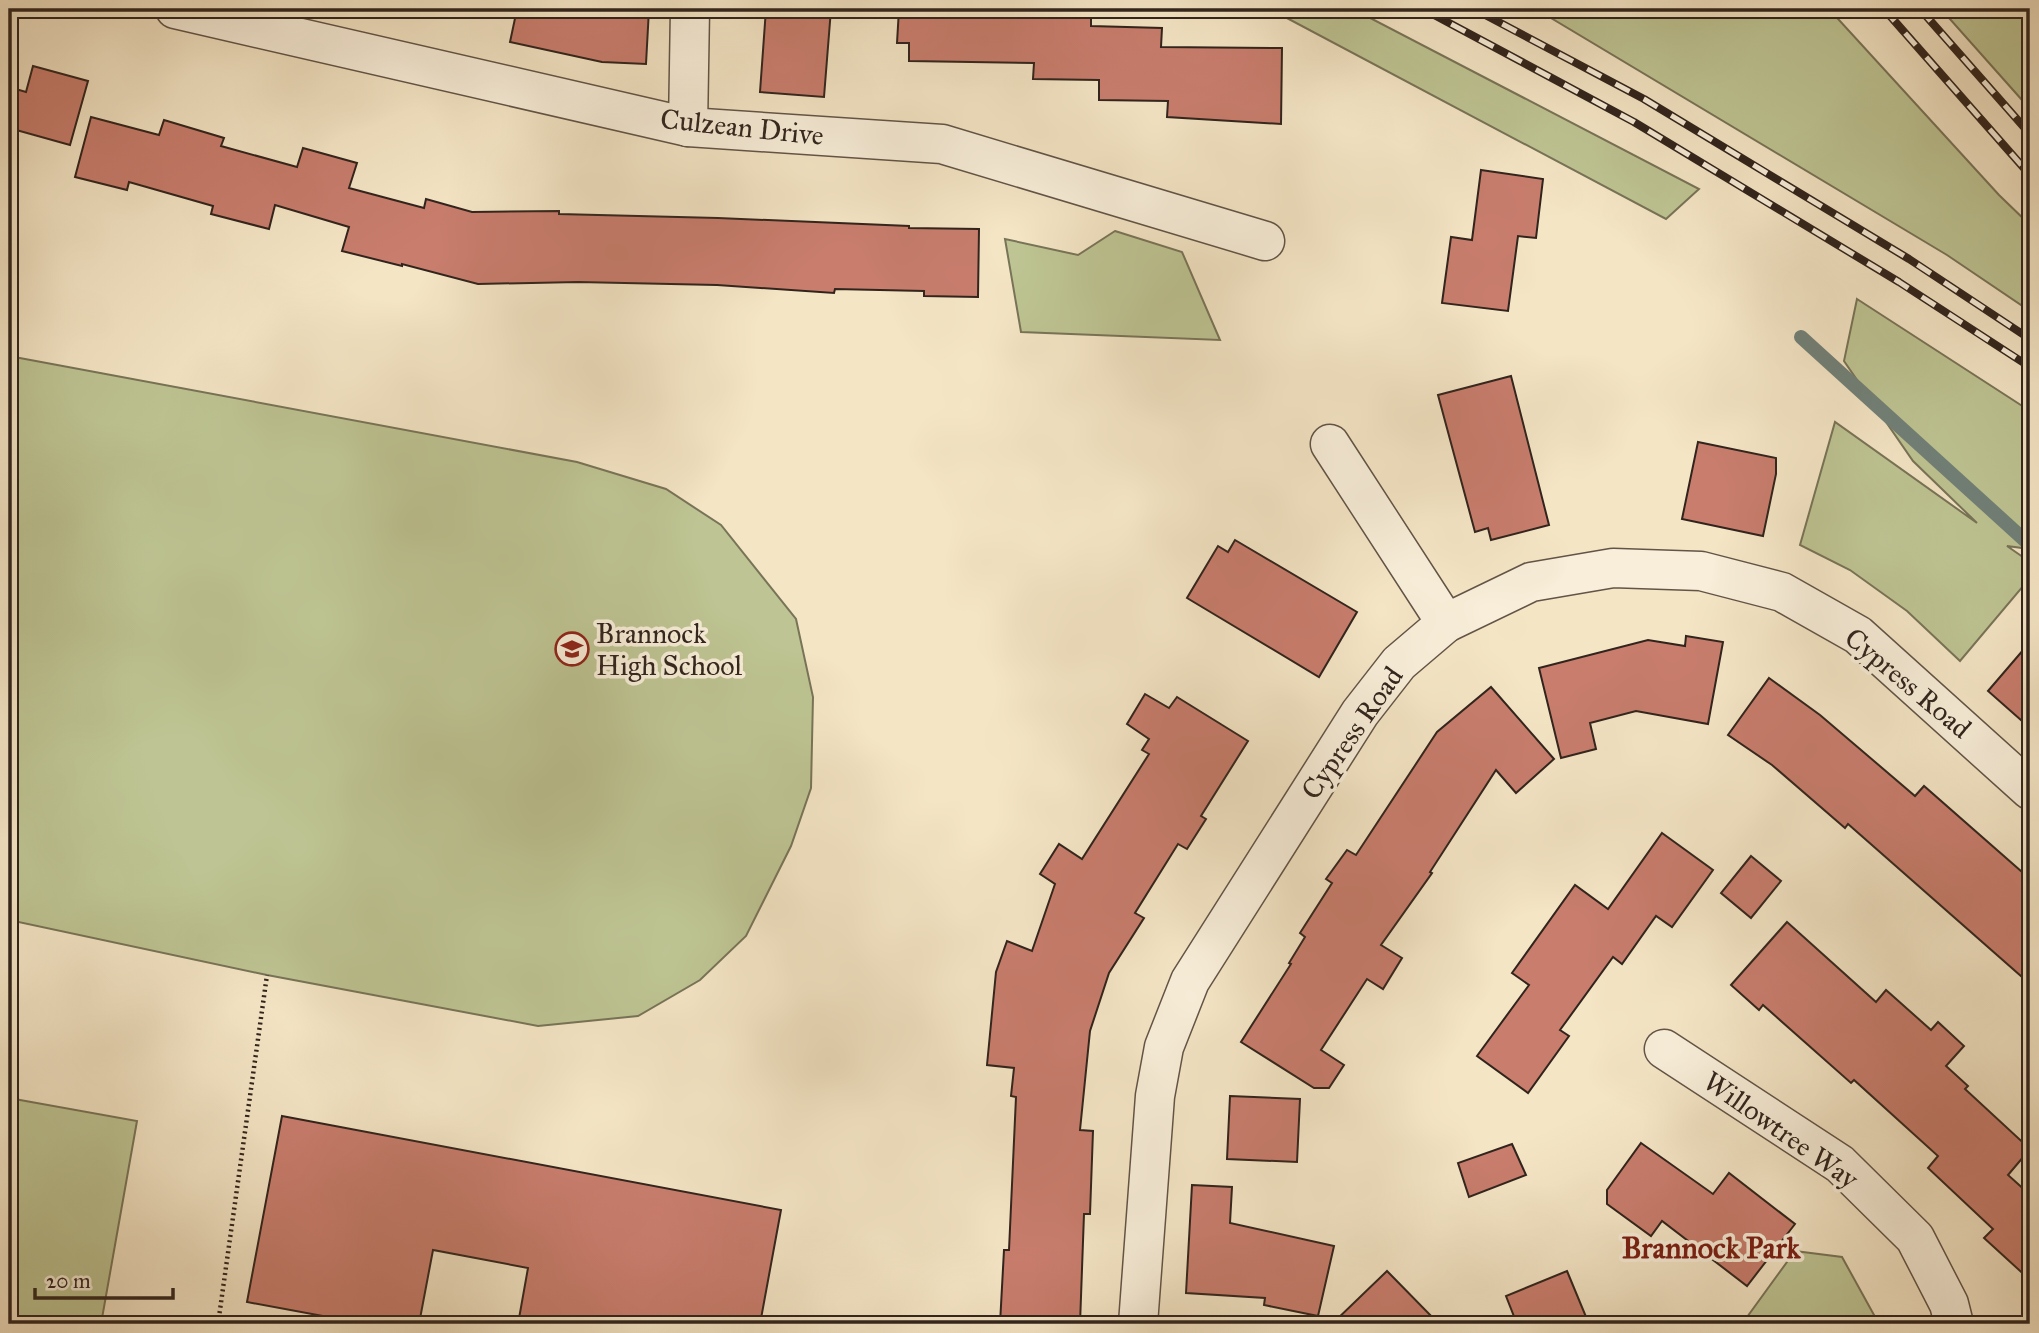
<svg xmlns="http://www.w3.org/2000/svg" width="2039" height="1333" viewBox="0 0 2039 1333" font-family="'IM FELL Great Primer',serif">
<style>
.green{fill:#bec493;stroke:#787458;stroke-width:2}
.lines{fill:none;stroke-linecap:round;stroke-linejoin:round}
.stream{stroke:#718179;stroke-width:14}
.building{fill:#c87d6d;stroke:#31241d;stroke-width:2}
.minor-casing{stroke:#625447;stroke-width:41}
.path{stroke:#31241d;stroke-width:4.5;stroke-dasharray:2 3.5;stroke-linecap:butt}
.minor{stroke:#f8eed9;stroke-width:38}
.rail-casing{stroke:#31241d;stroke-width:8}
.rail{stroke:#f8eed9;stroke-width:5;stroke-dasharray:16;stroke-linecap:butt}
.labels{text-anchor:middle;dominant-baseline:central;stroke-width:7;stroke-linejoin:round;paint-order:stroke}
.street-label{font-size:28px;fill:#31241d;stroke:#f8eed9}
.poi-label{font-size:28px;fill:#31241d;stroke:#f8eed9;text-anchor:start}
.neighbourhood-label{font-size:30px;font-weight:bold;fill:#7a1f14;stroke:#f8eed9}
</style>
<rect width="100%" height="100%" fill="#f4e5c5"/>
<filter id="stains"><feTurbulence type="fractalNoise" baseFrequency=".00286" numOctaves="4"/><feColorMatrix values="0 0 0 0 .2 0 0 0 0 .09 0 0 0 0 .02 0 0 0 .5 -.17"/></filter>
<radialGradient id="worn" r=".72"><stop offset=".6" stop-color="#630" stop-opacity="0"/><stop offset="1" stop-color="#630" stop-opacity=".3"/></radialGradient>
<g class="green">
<path d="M1264,9H1353L1699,189L1666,219L1285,17Z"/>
<path d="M1536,9H1829L1999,195L2030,225V311L1947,255Z"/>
<path d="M1941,9H2021L2030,20V109Z"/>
<path d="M1115,231L1182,252L1220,340L1021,332L1005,239L1078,255Z"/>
<path d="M1857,299L2030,411V549L2007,546L2030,562V578L1960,661L1907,611L1850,570L1800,545L1835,422L1977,523L1913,461L1844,361Z"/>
<path d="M9,356L577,462L666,489L721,525L796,619L813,697L811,788L791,846L746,936L700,980L638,1016L538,1026L267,975L9,920Z"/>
<path d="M9,1098L137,1121L101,1324H9Z"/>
<path d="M1795,1251L1842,1257L1879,1324H1742Z"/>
</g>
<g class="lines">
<path class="stream" d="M1801,337L2030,545"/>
</g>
<g class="building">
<path d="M517,9H649L646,64L602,62L510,42Z"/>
<path d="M766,9H831L824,97L760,92Z"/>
<path d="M899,9H1021V15L1091,16V26L1162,28L1161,47L1282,48L1281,124L1167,117L1168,101L1099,100V80L1033,79L1034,63L909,61V43H897Z"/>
<path d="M33,66L88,81L70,145L9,128V87L26,92Z"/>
<path d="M91,117L159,135L164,120L224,138L221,146L297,167L303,148L357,163L349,188L424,208L426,199L472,212L559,211V214L718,218L909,226V228L979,229L978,297L924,296V291L835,289L834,293L717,285L578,282L478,284L402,264V266L342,251L349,227L275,205L269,229L211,214L213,206L129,182L127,190L75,177Z"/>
<path d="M1481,170L1543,179L1536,238L1518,236L1508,311L1442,303L1451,237L1472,240Z"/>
<path d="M1511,376L1549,525L1491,540L1488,528L1475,532L1438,395Z"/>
<path d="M1698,442L1776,458V474L1763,536L1682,519Z"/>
<path d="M1235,540L1357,612L1319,677L1187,598L1218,546L1228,552Z"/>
<path d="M1686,636L1723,642L1708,724L1636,711L1590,723L1596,749L1561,758L1539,668L1648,640L1685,646Z"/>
<path d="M2030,642V728L1988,691Z"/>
<path d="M1769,678L1820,715L1915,796L1924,786L2030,879V984L1848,824L1845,828L1772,765L1728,735Z"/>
<path d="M1491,687L1554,759L1516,793L1496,770L1430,872L1432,873L1381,945L1402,958L1383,989L1367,979L1321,1050L1344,1065L1329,1088H1314L1241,1042L1291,964L1289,963L1305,937L1300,933L1332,883L1326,879L1347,850L1356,855L1437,732Z"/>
<path d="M1145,694L1169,708L1177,697L1248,741L1201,816L1206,819L1187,849L1178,844L1135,913L1144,918L1109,973L1090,1031L1080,1130L1093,1131L1090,1214H1084L1080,1324H1000L1004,1250H1009L1016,1097L1011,1096L1014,1068L987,1065L996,972L1007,941L1032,951L1055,884L1040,874L1059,844L1082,859L1149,754L1142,750L1149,739L1127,724Z"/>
<path d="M1662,833L1713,870L1672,927L1656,916L1622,964L1613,957L1560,1030L1569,1036L1528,1093L1477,1056L1529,985L1512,973L1575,885L1608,909Z"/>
<path d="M1751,856L1781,881L1751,918L1721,893Z"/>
<path d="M1787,922L1876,1002L1886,990L1931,1030L1938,1022L1964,1046L1946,1066L1968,1086L1965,1089L2030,1149L2008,1175L2027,1192L2030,1189V1280L1984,1238L1993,1229L1928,1168L1938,1156L1854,1080L1851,1083L1763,1005L1759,1010L1731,985Z"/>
<path d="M1230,1096L1300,1099L1297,1162L1227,1159Z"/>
<path d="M282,1116L781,1210L760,1324H518L528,1268L433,1250L419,1324H366L247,1302Z"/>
<path d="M1641,1143L1713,1194L1729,1173L1795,1224L1747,1286L1662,1221L1651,1236L1607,1204V1190Z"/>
<path d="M1512,1144L1526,1175L1469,1197L1458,1163Z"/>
<path d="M1192,1185L1232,1187L1230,1223L1334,1246L1318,1316L1264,1305L1265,1298L1186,1293Z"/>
<path d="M1387,1271L1439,1324H1332Z"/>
<path d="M1567,1271L1589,1324H1517L1506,1296Z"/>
</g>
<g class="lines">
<defs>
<g id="minor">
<path d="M175,9L688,127L942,144L1265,241"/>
<path d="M688,127L690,9"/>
<path d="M1330,444L1446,623"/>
<path d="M1664,1049L1840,1164L1915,1238L1949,1304L1954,1324"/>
<path d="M1138,1324L1155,1096L1164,1047L1190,981L1360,713L1399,663L1446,623L1531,582L1613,568L1701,571L1782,592L1858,635L2030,790"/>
</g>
</defs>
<use href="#minor" class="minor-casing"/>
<path class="path" d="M218,1324L267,975"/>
<use href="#minor" class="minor"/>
<defs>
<g id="rail">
<path d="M1423,9L1634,122L1899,282L2030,367"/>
<path d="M1474,9L1644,99L1909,259L2030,339"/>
<path d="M1884,9L2030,175"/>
<path d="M1920,9L2030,134"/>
</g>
</defs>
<use href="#rail" class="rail-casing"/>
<use href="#rail" class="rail"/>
</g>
<defs>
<symbol id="school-ring" viewBox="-11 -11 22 22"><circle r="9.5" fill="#f8eed9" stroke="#8f2418" stroke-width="1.5"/><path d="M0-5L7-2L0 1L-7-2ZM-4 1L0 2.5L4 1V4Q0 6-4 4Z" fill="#8f2418"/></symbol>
</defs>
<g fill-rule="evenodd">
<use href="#school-ring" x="553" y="630" width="38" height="38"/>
</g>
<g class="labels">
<g class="street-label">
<text transform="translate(742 127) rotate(6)">Culzean Drive</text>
<text transform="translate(1908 683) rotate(40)">Cypress Road</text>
<text transform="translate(1352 733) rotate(-55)">Cypress Road</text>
<text transform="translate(1781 1130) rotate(35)">Willowtree Way</text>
</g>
<g class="poi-label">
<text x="596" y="633">Brannock<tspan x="596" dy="32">High School</tspan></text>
</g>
<g class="neighbourhood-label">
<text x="1711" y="1248">Brannock Park</text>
</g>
</g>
<rect width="2039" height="1333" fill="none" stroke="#f4e5c5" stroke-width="35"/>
<rect x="10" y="10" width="2018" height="1312" fill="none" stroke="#31241d" stroke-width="3.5"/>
<rect x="18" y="18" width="2004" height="1298" fill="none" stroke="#31241d" stroke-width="2"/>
<path d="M35 1288v10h138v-10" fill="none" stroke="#31241d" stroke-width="3.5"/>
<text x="46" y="1288" font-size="21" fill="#31241d" stroke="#f8eed9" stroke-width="5" paint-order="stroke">20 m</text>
<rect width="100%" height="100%" filter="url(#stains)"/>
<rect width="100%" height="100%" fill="url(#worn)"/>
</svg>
